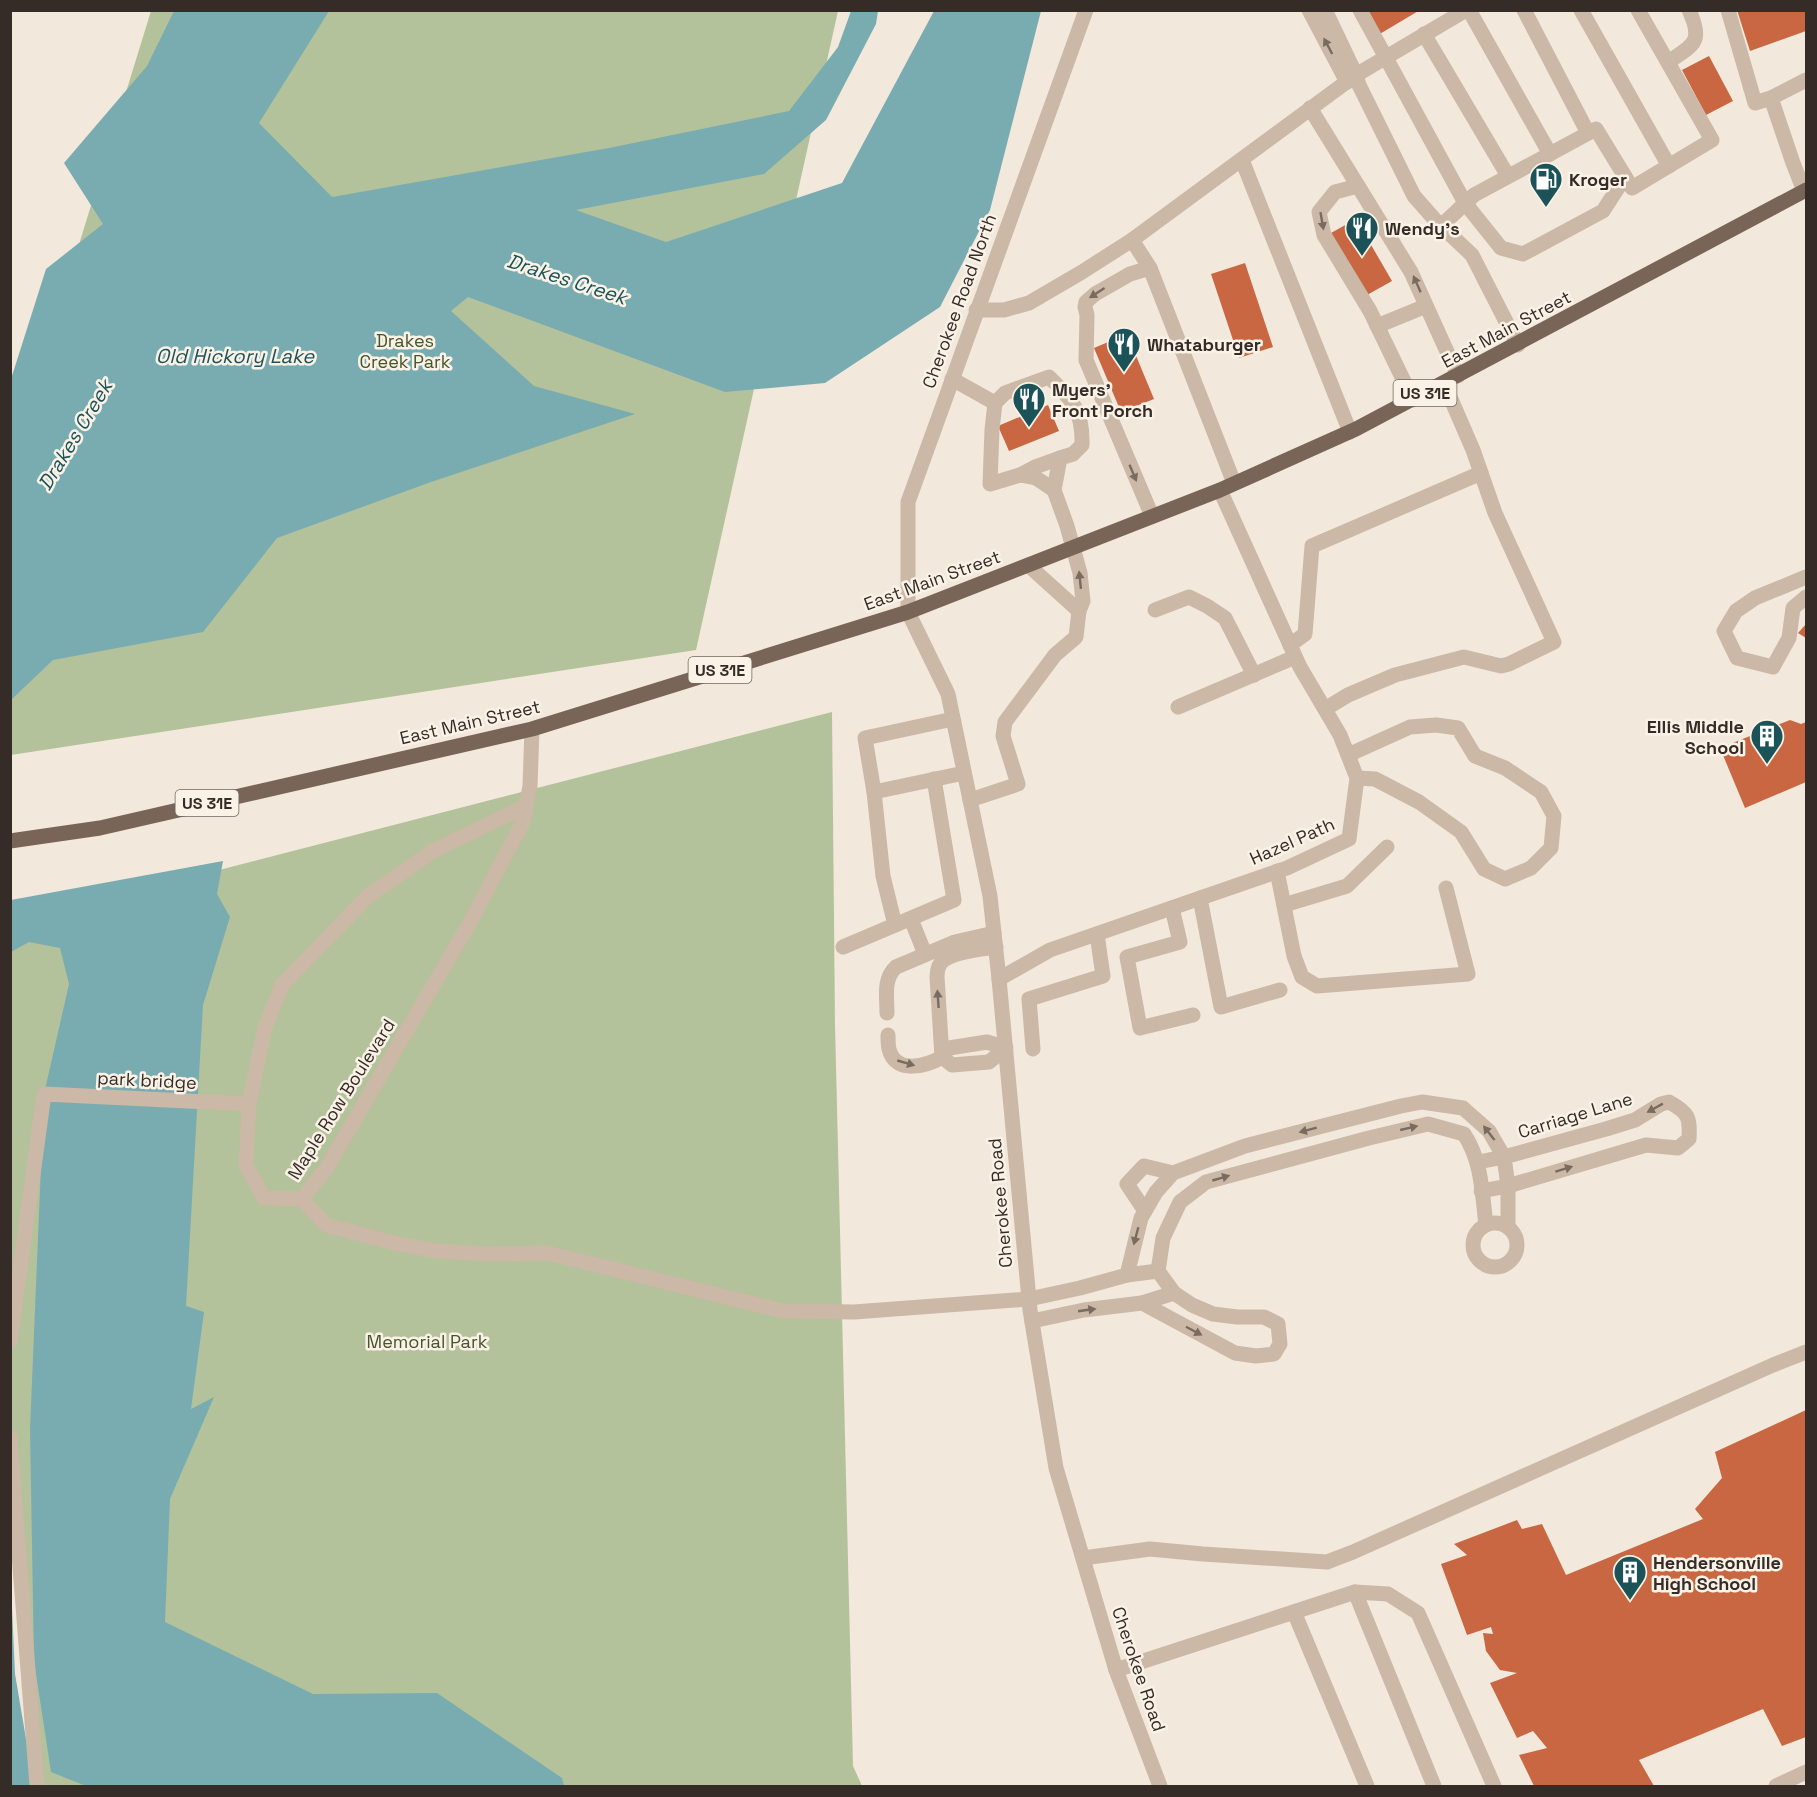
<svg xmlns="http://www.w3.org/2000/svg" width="1817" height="1797" viewBox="0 0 1817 1797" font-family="'Space Grotesk',sans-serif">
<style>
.green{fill:#b3c29a}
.water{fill:#79acb0}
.building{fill:#c86742}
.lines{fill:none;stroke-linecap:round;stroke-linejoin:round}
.minor{stroke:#cbb8a6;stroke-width:15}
.major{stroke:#796458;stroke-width:15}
.oneway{fill:#796b60}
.labels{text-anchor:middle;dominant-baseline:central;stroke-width:5;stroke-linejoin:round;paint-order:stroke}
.shield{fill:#faf2e7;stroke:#716761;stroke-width:1.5}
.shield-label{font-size:16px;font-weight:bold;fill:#362c27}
.poi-label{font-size:18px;font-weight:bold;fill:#362c27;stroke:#faf2e7;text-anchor:start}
.street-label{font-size:18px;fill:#362c27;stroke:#faf2e7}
.park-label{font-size:18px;fill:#44552a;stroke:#faf2e7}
.water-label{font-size:20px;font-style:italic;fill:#1c5359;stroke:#faf2e7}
</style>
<rect width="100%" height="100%" fill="#f2e8db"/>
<g class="green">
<path d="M151,11H838L696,650L11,755V465Z"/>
<path d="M832,712L835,1025L853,1766L862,1786H35L10,1495V924Z"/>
</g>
<g class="water">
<path d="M174,11H329L259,123L332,197L609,148L789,111L838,47L851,11H878L876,24L826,120L764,174L576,210L666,242L842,183L934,11H1041L990,210L940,307L825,383L725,392L468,297L451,311L534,386L635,414L431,482L277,538L203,632L53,660L11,700V379L46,269L103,224L64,163L147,66Z"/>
<path d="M223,861L217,894L230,917L203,1005L186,1306L204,1312L191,1409L214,1397L170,1499L165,1622L313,1694L437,1693L562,1778L564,1786H86L51,1772L34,1661L30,1429L44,1094L69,984L60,948L29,942L11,952V900Z"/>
<path d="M10,1563L15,1674L34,1786H11Z"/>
</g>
<g class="building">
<path d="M1363,10H1420L1378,35Z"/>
<path d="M1737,10H1806V31L1750,51Z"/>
<path d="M1709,56L1733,101L1706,115L1682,70Z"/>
<path d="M1356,219L1392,281L1367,295L1331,233Z"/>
<path d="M1245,263L1273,347L1239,358L1211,274Z"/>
<path d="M1127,334L1154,399L1121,412L1094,348Z"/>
<path d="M1048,405L1059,431L1009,451L998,426Z"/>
<path d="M1806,624V638L1798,633Z"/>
<path d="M1790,720L1801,724L1806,722V782L1745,808L1720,748Z"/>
<path d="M1806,1410V1737L1782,1746L1763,1709L1639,1760L1654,1786H1534L1519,1755L1547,1748L1533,1731L1517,1738L1490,1683L1517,1673L1500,1670L1486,1651L1483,1633L1493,1634L1491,1627L1467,1635L1441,1564L1467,1555L1454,1544L1517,1520L1522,1529L1542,1524L1566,1575L1703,1519L1695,1509L1722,1478L1715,1452Z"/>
</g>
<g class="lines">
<g class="minor">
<path d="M1086,10L908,502V612L948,694L990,896L999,979L1030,1310L1056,1468L1116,1670L1160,1786"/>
<path d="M1309,10L1347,82"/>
<path d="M1325,10L1356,75L1359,85L1414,196L1436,221L1472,255L1518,345"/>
<path d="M1360,10L1465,203L1501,248L1523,254L1603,211L1625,177"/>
<path d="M1469,10L1550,154"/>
<path d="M1524,10L1588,133"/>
<path d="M1581,10L1669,166"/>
<path d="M1728,10L1755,103L1771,98L1806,80"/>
<path d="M1424,34L1508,176"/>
<path d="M1668,62C1693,45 1704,43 1689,10"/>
<path d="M1771,98L1793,163L1804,191"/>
<path d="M1310,108L1411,272L1458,376"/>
<path d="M1242,160L1350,432"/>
<path d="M1358,186L1335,192L1319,212L1324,235L1370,311L1413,400"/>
<path d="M1441,226L1474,195L1596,129L1632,188L1712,140L1638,10"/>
<path d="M1132,240L1150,268L1234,483"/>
<path d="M1150,268L1130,274L1095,294L1086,302L1085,307L1087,315L1086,360L1152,516"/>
<path d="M976,310H1004L1029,303L1082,272L1132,240L1356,75L1466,10"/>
<path d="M1377,326L1426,306"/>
<path d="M952,379L995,403L1005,393L1049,377C1072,400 1083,410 1082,445L1073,454L1060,458L1054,490L1067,526L1080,573L1083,601L1079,611L1028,565"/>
<path d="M995,403L992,430L990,484L1020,475L1035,467L1060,458"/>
<path d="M1020,475L1036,478L1054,490"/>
<path d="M1806,577L1755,598L1736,611L1724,631L1737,658L1773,667L1789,638L1793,608L1806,597"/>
<path d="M1155,610L1189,597L1207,606L1225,618L1254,675"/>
<path d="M1290,645L1305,634L1312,546L1481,473"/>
<path d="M1178,707L1295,657"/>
<path d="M1325,709L1348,695L1395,675L1464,657L1501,666L1509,664L1554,642L1495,513L1473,450L1444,383"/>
<path d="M953,719L865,738L874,792L964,773"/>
<path d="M1348,755L1410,727L1436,725L1458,728L1475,756L1505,768L1541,792L1554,816L1551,848L1531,868L1505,879L1484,869L1461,832L1419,802L1375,779L1357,778"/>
<path d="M874,792L883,876L895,925"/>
<path d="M970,800L1018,784L1003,736L1005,722L1055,655L1076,637L1079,611"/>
<path d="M526,806L433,851L368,896L282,985L265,1027L249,1104L246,1165L264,1198L302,1199L326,1169L473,917L523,822L530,786L532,729"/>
<path d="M1277,871L1294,956L1302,977L1317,986L1468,974L1446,888"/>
<path d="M1200,898L1221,1007L1280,990"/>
<path d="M1284,905L1347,886L1387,847"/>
<path d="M1172,908L1180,942L1127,957L1140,1028L1193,1015"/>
<path d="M911,919L925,954"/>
<path d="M843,947L954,900L934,779"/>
<path d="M999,979L1050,950L1287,868L1349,839L1357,778L1340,735L1300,667L1220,490"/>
<path d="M887,1013C887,996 883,979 896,967L955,942L994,933"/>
<path d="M888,1035C888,1039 888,1045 889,1049C895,1075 927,1066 942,1057L937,977C937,971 938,964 944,960C955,951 982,949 996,947"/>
<path d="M987,1042L1006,1048L989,1062L952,1065L942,1057L949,1048Z"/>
<path d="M1033,1049L1029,999L1103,976L1097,934"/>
<path d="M1481,1191L1508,1186V1227"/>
<path d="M302,1199L326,1225L394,1243L436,1251L487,1254L547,1253L783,1311L854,1312L1029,1299L1080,1288L1127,1275L1158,1271"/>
<path d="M1145,1211L1127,1184L1144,1166L1173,1173"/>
<circle cx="1495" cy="1245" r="22"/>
<path d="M1158,1271L1163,1238L1180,1202L1206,1182L1369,1138L1428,1124L1464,1134C1482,1161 1482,1193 1486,1225"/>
<path d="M1127,1275L1141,1218L1156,1192L1173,1173L1245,1146L1401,1106L1422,1102L1463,1108L1489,1131L1504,1157L1508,1186L1646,1145L1678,1148L1689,1139C1690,1117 1689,1113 1669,1102L1661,1104L1635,1120L1606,1129L1504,1157L1478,1162"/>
<path d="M1142,1303L1235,1353L1256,1356L1274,1354L1280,1344L1278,1324L1264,1317H1237L1213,1314L1192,1305L1174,1293L1158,1271"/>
<path d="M1032,1321L1084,1310L1142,1303L1174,1293"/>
<path d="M10,1342L44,1094L249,1104"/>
<path d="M10,1438L37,1786"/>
<path d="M1083,1558L1150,1549L1203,1554L1327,1562L1353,1552L1773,1365L1806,1352"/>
<path d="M1355,1592L1434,1786"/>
<path d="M1294,1612L1367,1786"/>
<path d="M1116,1670L1355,1592L1388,1594L1418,1613L1494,1786"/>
<path d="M1776,1786L1806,1772"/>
</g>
<path class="major" d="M10,841L100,828L532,729L908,612L1220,490L1356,429L1806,190"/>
</g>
<defs><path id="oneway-solid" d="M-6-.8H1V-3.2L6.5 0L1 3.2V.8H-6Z" transform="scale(1.5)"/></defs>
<g class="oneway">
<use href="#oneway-solid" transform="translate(1328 46) rotate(-118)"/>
<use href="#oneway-solid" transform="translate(1322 221) rotate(80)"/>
<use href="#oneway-solid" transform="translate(1417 284) rotate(-114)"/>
<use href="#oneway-solid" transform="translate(1097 293) rotate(147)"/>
<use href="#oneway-solid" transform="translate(1133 473) rotate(67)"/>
<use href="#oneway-solid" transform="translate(1080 580) rotate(-96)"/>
<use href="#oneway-solid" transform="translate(938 999) rotate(-94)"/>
<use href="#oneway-solid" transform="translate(906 1063) rotate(16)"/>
<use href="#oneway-solid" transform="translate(1655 1108) rotate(151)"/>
<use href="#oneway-solid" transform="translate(1409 1128) rotate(-13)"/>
<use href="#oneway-solid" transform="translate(1308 1130) rotate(165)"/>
<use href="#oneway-solid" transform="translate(1489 1133) rotate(-128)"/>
<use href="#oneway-solid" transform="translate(1564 1169) rotate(-17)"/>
<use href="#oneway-solid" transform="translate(1221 1178) rotate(-16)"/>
<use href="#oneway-solid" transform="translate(1136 1236) rotate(105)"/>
<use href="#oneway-solid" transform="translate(1087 1310) rotate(-8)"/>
<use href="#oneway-solid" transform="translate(1194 1331) rotate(28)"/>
</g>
<defs>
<symbol id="fuel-pin" viewBox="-11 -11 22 30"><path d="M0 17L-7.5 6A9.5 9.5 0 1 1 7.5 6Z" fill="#1c5359" stroke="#faf2e7"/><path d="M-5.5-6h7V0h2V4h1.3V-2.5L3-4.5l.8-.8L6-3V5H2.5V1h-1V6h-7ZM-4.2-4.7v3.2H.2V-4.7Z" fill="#fff"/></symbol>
<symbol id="restaurant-pin" viewBox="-11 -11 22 30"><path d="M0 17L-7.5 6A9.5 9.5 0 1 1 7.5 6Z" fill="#1c5359" stroke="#faf2e7"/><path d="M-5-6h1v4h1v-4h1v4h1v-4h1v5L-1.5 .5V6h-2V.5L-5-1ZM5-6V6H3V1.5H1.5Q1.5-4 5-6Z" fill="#fff"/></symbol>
<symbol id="building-pin" viewBox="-11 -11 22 30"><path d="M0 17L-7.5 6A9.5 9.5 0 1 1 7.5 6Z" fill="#1c5359" stroke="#faf2e7"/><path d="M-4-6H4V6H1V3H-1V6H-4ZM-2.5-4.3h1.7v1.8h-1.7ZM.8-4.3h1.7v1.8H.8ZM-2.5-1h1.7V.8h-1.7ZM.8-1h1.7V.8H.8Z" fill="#fff"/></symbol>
</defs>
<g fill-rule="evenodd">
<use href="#fuel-pin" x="1527" y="160" width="38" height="52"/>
<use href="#restaurant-pin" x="1343" y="209" width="38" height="52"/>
<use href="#restaurant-pin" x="1105" y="325" width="38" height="52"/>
<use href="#restaurant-pin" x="1010" y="380" width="38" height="52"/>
<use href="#building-pin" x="1748" y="717" width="38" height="52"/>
<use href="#building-pin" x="1611" y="1553" width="38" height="52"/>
</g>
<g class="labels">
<g class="shield">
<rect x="1393.5" y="380" width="63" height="26" rx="4.5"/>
<rect x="688.5" y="657" width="63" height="26" rx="4.5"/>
<rect x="175.5" y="790" width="63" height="26" rx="4.5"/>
</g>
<g class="shield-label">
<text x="1425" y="393">US 31E</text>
<text x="720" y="670">US 31E</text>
<text x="207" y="803">US 31E</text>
</g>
<g class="poi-label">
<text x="1569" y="179">Kroger</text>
<text x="1385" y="228">Wendy's</text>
<text x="1147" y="344">Whataburger</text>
<text x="1052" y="389">Myers'<tspan x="1052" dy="21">Front Porch</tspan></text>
<text x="1744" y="726" text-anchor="end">Ellis Middle<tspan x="1744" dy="21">School</tspan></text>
<text x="1653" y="1562">Hendersonville<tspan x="1653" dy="21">High School</tspan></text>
</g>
<g class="street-label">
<text transform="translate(959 301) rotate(-70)">Cherokee Road North</text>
<text transform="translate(1506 329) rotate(-28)">East Main Street</text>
<text transform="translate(932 580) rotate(-20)">East Main Street</text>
<text transform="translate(470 722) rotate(-13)">East Main Street</text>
<text transform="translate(1292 841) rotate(-24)">Hazel Path</text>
<text transform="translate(147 1080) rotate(3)">park bridge</text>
<text transform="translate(341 1099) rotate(-58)">Maple Row Boulevard</text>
<text transform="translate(1575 1115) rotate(-17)">Carriage Lane</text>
<text transform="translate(1000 1203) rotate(-95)">Cherokee Road</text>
<text transform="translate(1139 1669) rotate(71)">Cherokee Road</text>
</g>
<g class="park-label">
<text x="405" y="340">Drakes<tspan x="405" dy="21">Creek Park</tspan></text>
<text x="427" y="1341">Memorial Park</text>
</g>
<g class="water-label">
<text transform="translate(567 279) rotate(18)">Drakes Creek</text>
<text x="235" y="356">Old Hickory Lake</text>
<text transform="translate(75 435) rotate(-59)">Drakes Creek</text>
</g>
</g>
<rect width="1817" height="1797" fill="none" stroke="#362c27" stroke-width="24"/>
</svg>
